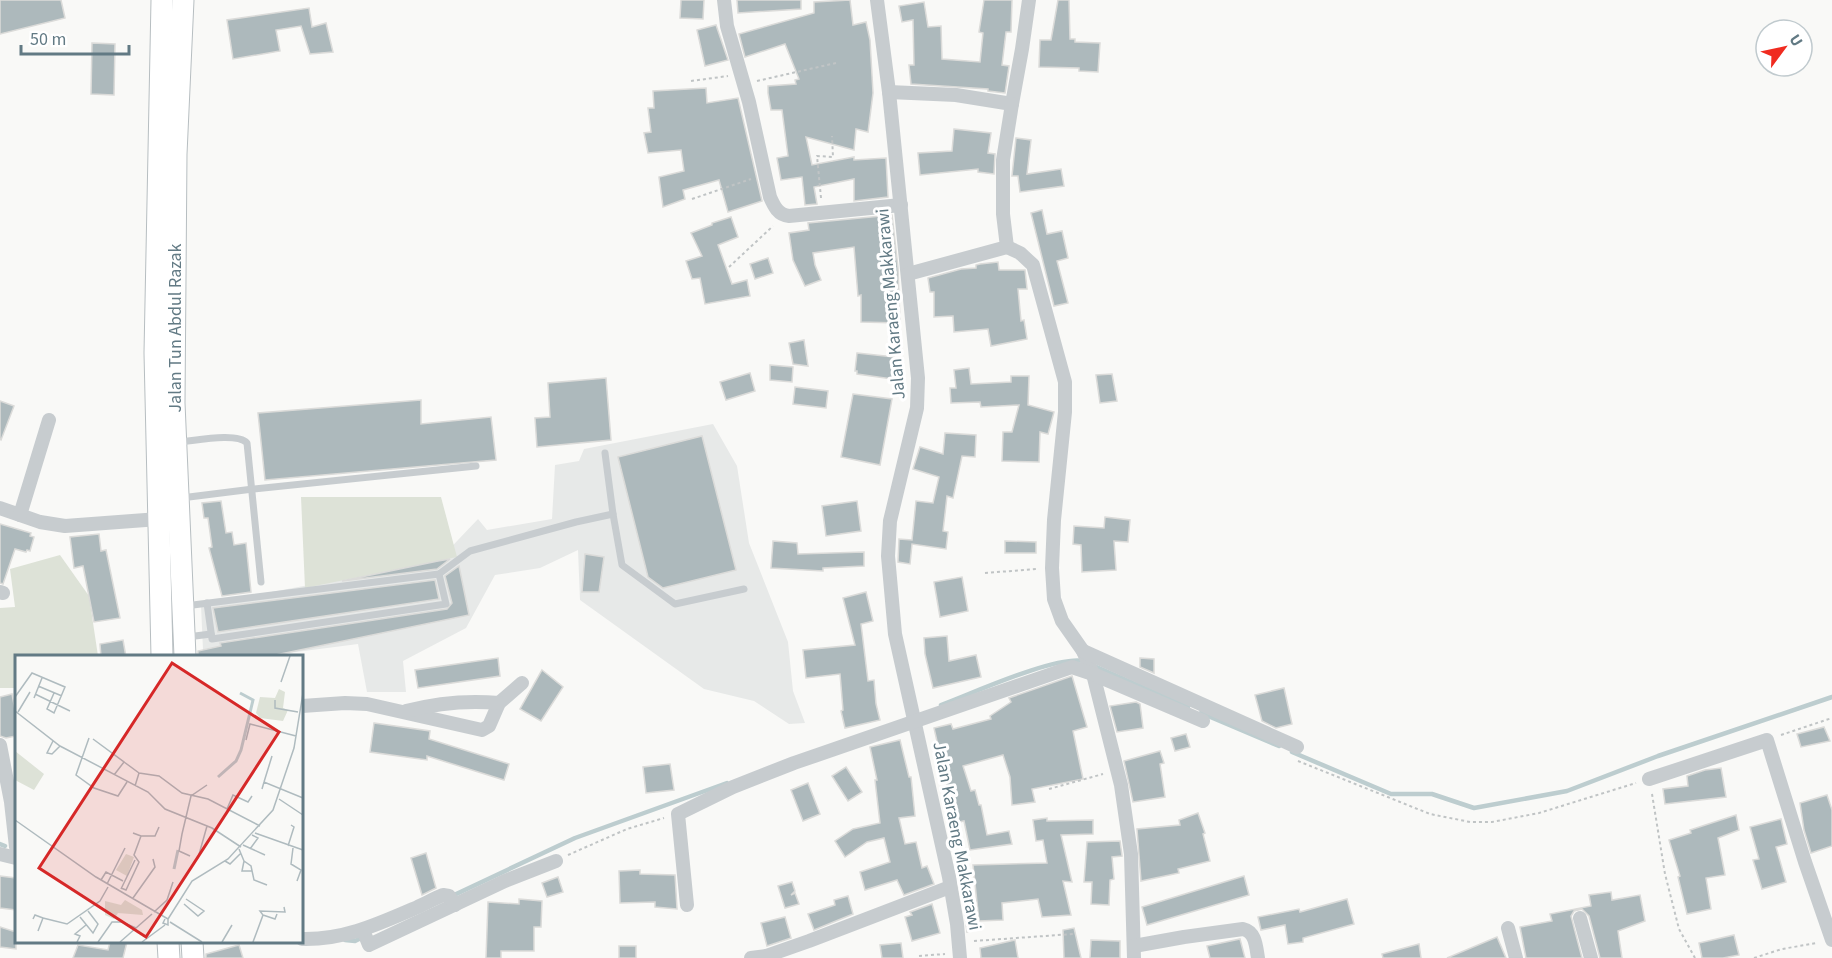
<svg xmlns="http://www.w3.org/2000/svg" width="1832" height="958" viewBox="0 0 1832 958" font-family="'Source Sans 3',sans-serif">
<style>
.built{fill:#e7e9e8}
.green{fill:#dde2d7}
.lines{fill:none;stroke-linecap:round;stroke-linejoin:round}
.stream{stroke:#bdcdcf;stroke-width:4.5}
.building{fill:#adb9bc;stroke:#dbdbd9;stroke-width:1.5}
.primary-casing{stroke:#b7bec1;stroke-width:23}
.path{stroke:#c0c4c5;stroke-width:2;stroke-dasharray:3 3;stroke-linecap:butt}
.lane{stroke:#c7cccf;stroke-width:7}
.street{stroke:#c7cccf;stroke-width:14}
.primary{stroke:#fff;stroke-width:21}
.labels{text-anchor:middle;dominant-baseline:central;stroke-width:6;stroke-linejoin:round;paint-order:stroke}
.street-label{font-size:18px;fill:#627a84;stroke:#fff}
.inset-river{fill:none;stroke:#bdcdcf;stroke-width:3}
.inset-road{fill:none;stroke:#afbbbf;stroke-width:1.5}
.view{fill:#d62828;fill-opacity:0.15;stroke:#d62828;stroke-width:3}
.inset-edge{fill:none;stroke:#627a84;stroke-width:3}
</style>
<rect width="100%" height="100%" fill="#f9f9f7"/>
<path class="built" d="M713,424L737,466L749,543L788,642L793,691L805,723L789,724L754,701L704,689L580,600L578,550L540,568L495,575L466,628L403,661L406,692H367L358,644L273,655L269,640L203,650L201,605L438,561L478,519L487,530L552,519L555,465L579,461L584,449Z"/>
<g class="green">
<path d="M301,497H441L457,557L305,588Z"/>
<path d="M60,555L89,596L98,656H16V688H0V608L15,607L10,569Z"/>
</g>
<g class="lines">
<g class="stream">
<path d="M1092,665L1188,707"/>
<path d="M941,705C971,694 1056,655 1084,661"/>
<path d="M1201,713L1279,746"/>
<path d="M1292,752L1391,794H1432L1474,808L1567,791L1658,756L1832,697"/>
<path d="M0,844L5,846"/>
<path d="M452,896L575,838L727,783"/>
<path d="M345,940L355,941L363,937"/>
</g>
</g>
<g class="building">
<path d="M0,0H61L65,18L0,34Z"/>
<path d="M681,0H704L703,19L680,18Z"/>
<path d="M737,0H801V9L738,13Z"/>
<path d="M850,0L853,25L866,22L870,40L873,93L868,132L856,129L854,150L806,137L812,165L854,157V160L886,158L888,197L854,201V179L814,187L817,204L805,205L802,177L781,180L777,158L788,156L782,110H771L768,93V86L796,84L795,80L799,79L785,44L745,57L739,34L814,13V2Z"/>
<path d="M984,0H1012L1011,32H1006L1002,65L1009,66L1005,93L988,91V89L911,84L909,65H914L913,20L902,22L899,6L924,2L928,27L941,26L942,59L980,62L983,33L979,32Z"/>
<path d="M1058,0H1069L1070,39H1075V42L1100,43L1098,72L1079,71V68L1039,67L1040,40H1051Z"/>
<path d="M309,8L312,27L326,23L333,52L310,54L301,26L276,30L280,51L233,59L227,20Z"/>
<path d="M716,25L728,60L705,66L697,30Z"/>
<path d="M92,43L115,44L114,95L91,94Z"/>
<path d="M706,88L707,103L738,98L762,201L728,212L719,180L683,190L685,199L663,207L659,177L684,171L681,150L648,153L644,133L651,132L648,108H654L653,91Z"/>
<path d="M954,129L991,133L988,153L995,154L994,174L978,172V169L920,175L918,153L952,151Z"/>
<path d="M1016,138L1031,140L1027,174L1061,169L1064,186L1020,192L1018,176H1012Z"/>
<path d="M1042,210L1047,234L1062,231L1068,258L1057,261L1068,303L1054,306L1031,213Z"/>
<path d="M892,215L898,268L900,323L861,322V295L858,296L854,247L813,253L815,265L821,280L805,286L793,260L789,233L809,230L808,223Z"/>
<path d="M731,217L738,237L718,245L732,284L747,280L750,296L705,304L700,278L692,279L686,261L702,256L691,233L712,225V223Z"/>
<path d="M768,258L773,273L755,279L750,264Z"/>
<path d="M998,262L999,270H1025L1027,289H1018L1021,321L1024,320L1027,339L991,346L988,329L954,332L953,316L934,317V292H930L928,278L961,269L976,268V265L980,264Z"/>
<path d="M804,340L808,366L793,364L789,343Z"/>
<path d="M857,353L894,357L892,379L857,374V371H855Z"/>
<path d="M770,365L793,367L792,382L770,380Z"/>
<path d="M969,368L971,384L1011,382V376H1029L1028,405L1054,412L1048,434L1040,432L1039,462L1002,461L1003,432H1012L1019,405L981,407L980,402L951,403L950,388H956L954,370Z"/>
<path d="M750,373L755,391L726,400L720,382Z"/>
<path d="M1112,374L1117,401L1100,403L1096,375Z"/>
<path d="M606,378L611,440L537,447L535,418L550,417L548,383Z"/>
<path d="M795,387L828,391L826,408L793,404Z"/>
<path d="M853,394L892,399L880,465L841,457Z"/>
<path d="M421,400V424L491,417L496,460L265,480L258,413Z"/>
<path d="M0,401L14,406L1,440L0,439Z"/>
<path d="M945,433L976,435L975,457L962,456L953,498L947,496L943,531L948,532L946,549L912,544L910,564L898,562L899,539L912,540L916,501L933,503L939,477L913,469L920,447L943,454Z"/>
<path d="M702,436L736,570L663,588L648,577L618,457Z"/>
<path d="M221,501L226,533L232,532L234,545L246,543L251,592L222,596L209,548L212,547L208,518H204L202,503Z"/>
<path d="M857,501L861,531L826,536L822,506Z"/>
<path d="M1105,517L1130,520L1128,542L1114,541L1116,570L1082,572L1081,545L1073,544L1074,526L1104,528Z"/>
<path d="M0,524L31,533L30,536L34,537L30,551L27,550L26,552L15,549L3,584L0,583Z"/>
<path d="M99,534L101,551L106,550L120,618L94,622L83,566L74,568L70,537Z"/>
<path d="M773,541L797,543L798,554L864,552V566L823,568V571L771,568Z"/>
<path d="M1005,541L1036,542V553H1005Z"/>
<path d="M585,554L604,557L599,592H582Z"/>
<path d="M450,559L437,569L342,581L438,561Z"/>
<path d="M459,566L469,615L266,657H198V651L221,646L220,643L447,609L452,603L445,576Z"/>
<path d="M962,577L968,611L940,617L934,582Z"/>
<path d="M435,580L439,599L218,632L213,608Z"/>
<path d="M866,592L873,621L861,624L868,681L874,680L876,704L880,720L845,728L841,711L843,710L840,674L806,678L803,650L855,645L843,598Z"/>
<path d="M947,636L949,661L976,655L981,677L933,688L925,654L924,638Z"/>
<path d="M123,640L126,657H101L100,644Z"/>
<path d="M498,658L500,676L418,688L415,670Z"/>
<path d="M1140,658L1154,659V673L1140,667Z"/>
<path d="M542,670L563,687L541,721L520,709Z"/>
<path d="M1072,676L1087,727L1073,731L1083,779L1032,789L1035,802L1012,805L1010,777L1003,755L963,766L971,791L975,790L979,805H981L987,835L1009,831L1012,844L970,850L964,821L959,822L953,789L948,790L934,728L951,724L953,729L991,719L990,716L1011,702L1009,698Z"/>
<path d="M1284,688L1292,724L1276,728L1262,721L1255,695Z"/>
<path d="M12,694L16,715V736L6,738L0,736V697Z"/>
<path d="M1136,702L1140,704L1143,728L1117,732L1110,706Z"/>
<path d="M374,723L430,731L429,739L509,764L504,780L427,756V760L370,752Z"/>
<path d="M1824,727L1830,741L1801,747L1797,734Z"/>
<path d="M1186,734L1190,747L1175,751L1171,738Z"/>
<path d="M900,740L909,777H911L915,816L899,818L905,844L916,842L922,868L927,866L934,884L904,895L897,880L865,890L860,872L890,862L884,838L867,842L845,857L835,841L853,829L880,823L875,780H877L870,747Z"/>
<path d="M1160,751L1164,763L1160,764L1165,797L1133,802L1124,761Z"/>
<path d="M670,764L674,790L646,793L643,767Z"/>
<path d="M846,767L862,792L848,801L832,776Z"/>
<path d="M1721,768L1726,797L1665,804L1663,789L1688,786L1687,776L1705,770Z"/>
<path d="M808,783L820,814L803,821L791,790Z"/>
<path d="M1827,795L1832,810V846L1811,853L1804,830L1800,803Z"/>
<path d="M1198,813L1205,833L1203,834L1210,861L1178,869L1179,873L1141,881L1137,829L1180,825L1179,820Z"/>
<path d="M1736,815L1739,830L1718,838L1725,875L1706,878L1711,909L1687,914L1678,877L1680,876L1669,840L1691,833L1690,830Z"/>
<path d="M1047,818V821L1093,820V834L1061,835L1072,882L1063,881L1071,915L1042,917L1038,899L1002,903L1003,920L979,921L973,865L1047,863L1043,840L1036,841L1033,820Z"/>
<path d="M1781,819L1787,844L1776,847L1786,882L1762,889L1753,860L1759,859L1750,827Z"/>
<path d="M1120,841L1122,856L1112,857L1114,879L1110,880L1109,905L1091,904L1092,882H1084L1087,842Z"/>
<path d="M426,853L436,888L422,895L411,858Z"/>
<path d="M640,870V874L675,875L677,909L655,907V902L620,903L619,871Z"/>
<path d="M0,876L16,878V910L0,908Z"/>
<path d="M1244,876L1249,895L1147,925L1142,907Z"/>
<path d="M558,877L563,892L547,897L542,883Z"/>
<path d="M792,882L795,891L791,895L795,893L799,904L785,908L778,886Z"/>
<path d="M1611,892L1612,900L1640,895L1645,921L1618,931L1622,958H1600L1589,916L1582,909L1574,911L1571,916L1582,958H1526L1520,927L1552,921L1550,914L1591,906L1589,895Z"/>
<path d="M848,896L853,914L814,930L808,914L835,905L834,900Z"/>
<path d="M519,899L542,901L541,927H534V951H501V958H486L488,902L519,904Z"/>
<path d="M1347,899L1354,924L1303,938V942L1288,944L1285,925L1261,930L1258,917L1299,909L1300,912Z"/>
<path d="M932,904L940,933L912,941L905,917L912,915L910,912Z"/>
<path d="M973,914L976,930L967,932L965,915Z"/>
<path d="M785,917L791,938L767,946L761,923Z"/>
<path d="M0,927L16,932V949L0,947Z"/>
<path d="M1074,928L1081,958H1064L1063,930Z"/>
<path d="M1734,935L1739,955L1723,958H1702L1699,943Z"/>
<path d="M1497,937L1506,958H1447Z"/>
<path d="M1240,939L1245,958H1210L1207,946Z"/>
<path d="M1015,940L1018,958H981L980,948Z"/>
<path d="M1091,940L1120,941V958H1090Z"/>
<path d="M110,942H127L123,958H73L78,945L108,950Z"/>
<path d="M901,943L903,958H882L880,945Z"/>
<path d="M1419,944L1421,958H1383L1382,954Z"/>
<path d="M239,945L243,958H206V954Z"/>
<rect x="619" y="946" width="17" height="12"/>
</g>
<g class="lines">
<defs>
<g id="primary">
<path d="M162,0L155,353L162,656"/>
<path d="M183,0L176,154L174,403L185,656"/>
<path d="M168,942L169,958"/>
<path d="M192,942L193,958"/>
</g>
</defs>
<use href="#primary" class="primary-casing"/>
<g class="path">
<path d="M691,81L728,76"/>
<path d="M757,81L836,63"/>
<path d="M821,198L817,156L833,157L832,136"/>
<path d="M692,199L751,179"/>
<path d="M729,267L773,226"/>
<path d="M985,573L1037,569"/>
<path d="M1781,735L1832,718"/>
<path d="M1298,761L1430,814L1470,822H1492L1539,813L1636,783"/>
<path d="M1049,789L1103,774"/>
<path d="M1652,794L1665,874L1679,929L1695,958"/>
<path d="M568,855L627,829L664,818"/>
<path d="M974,941L1073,934"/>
<path d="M919,956L945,954"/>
<path d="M1754,958L1782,949L1817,943"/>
</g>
<g class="lane">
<path d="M179,442C194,441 237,432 247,443L261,582"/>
<path d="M181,498L253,489L476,466"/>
<path d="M613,514L622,565L675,604L744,589"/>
<path d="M207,603L212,639L446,604L439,574"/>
<path d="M185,606L439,574L470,551L576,522L613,514L605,453"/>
<path d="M187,637L211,634"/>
</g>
<g class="street">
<path d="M724,0L727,26L749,102L770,197C774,206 778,215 789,216L901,205"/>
<path d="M877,0L889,92L918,378L917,408L890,521L888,556L895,634L949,877L957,924L960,958"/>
<path d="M889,92L956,95L1012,104L1022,49L1029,0"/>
<path d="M1007,247L1020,253L1033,265L1065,382V412L1054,520L1052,568L1054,599L1062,621L1083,651L1093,674L1121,785L1131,854L1134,958"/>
<path d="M908,274L1007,247L1003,214V160L1012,104"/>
<path d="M0,508L40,522L65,526L159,519"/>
<path d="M20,515L49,420"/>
<path d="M0,592L3,593"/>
<path d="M1083,651L1297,747"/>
<path d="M302,706L345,703L367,704L482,730L489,726L499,703L522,683"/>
<path d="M406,711C437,703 467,700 499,703"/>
<path d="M0,745L11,802L16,847"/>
<path d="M1649,779L1767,740L1805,862L1832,940"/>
<path d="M0,854L16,858"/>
<path d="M687,905L678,814L733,787L794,763L1072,667L1093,674L1203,721"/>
<path d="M1580,918L1591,958"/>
<path d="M1508,928L1516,958"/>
<path d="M363,930L369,945L505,881L556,861"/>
<path d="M302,939C343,940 376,925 413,909C423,905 433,899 443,895L449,896L455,905"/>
<path d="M1134,946L1184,937L1243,929C1256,932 1256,947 1258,958"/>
<path d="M751,958L766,956L809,941L950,887"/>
</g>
<use href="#primary" class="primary"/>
</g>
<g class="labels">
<g class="street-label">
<text transform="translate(891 304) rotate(-95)">Jalan Karaeng Makkarawi</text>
<text transform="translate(175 328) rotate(-90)">Jalan Tun Abdul Razak</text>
<text transform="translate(957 836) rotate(79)">Jalan Karaeng Makkarawi</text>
</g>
</g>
<g transform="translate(15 655)">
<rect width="288" height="288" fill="#f9f9f7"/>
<path d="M0,96L29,119L19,135L0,125ZM111,199L119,202L112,221L101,215ZM110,245L127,255L128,260L103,258L99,264L90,260V246L106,250Z" fill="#dde2d7"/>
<path d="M264,34L270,37L268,53L273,55L268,66L245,63L241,58L245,42L260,43Z" fill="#dde2d7"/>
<path class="inset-river" d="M203,122L221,106L226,95L238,45L225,38M159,214L163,195"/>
<path class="inset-road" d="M266,27L275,1M23,31L47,41M20,39L55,56M0,42L17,18L50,32L39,58L32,54L39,38M19,43L27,23M260,45V53L283,57M0,56L45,91L133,137L150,154L197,173L226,192M3,57L15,37M74,83L61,120L79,133L103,141L112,127M78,84L109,107L99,120M231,85L235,69L281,81M38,86L32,98L37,99L45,91M109,107L124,118L120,131M124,118L144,121L167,138L193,144L245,171M249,127L257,101M247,134L249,127L288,143M264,144L288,160M212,154L218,140L233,147L237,141M0,165L81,222L153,264V270L148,268L150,264M240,178L288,195M126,181H140L144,172M228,190L250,200M273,191L279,172L276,170M278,193L276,209L286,215L282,226M224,194L229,206L227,216H237M235,194L243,183L237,180M175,201L164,196L167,179L176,141L192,130M183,203L192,171M210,206L215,209L226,198M229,206L236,211L239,225L252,230M86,225L91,217L108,226M92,229L110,193M106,233L111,235L124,207L119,200L126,181L118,178M106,234L120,205M118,243L140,212L138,204M169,249L183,261L189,256L171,244M139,257L152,245L158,227M248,260L260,264L262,259M65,262L78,278L83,269L73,256M28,263L52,269L85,246L93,232M18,264L20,260L28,263L23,276M153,264L177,226L213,204L258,155L279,93L288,38M155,267L187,287M62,287L65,281L60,279L71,270M83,287L97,267H107L121,273M105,287L137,259M127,287L150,270M207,287L217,270M238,287L248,260L245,256L270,257L269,252"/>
<path class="view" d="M157,8L264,77L131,282L24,213Z"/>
<rect width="288" height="288" class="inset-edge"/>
</g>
<g transform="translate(1784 48) rotate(57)"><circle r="28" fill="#ffffff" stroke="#c0cace" stroke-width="1.5"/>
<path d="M0-4.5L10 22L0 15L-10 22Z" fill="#f02b20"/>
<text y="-9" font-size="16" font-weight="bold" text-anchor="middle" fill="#627a84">U</text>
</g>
<path d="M21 45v9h108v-9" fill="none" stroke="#627a84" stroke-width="3"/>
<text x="30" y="45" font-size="18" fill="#627a84" stroke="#ffffff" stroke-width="4.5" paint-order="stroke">50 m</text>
</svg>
